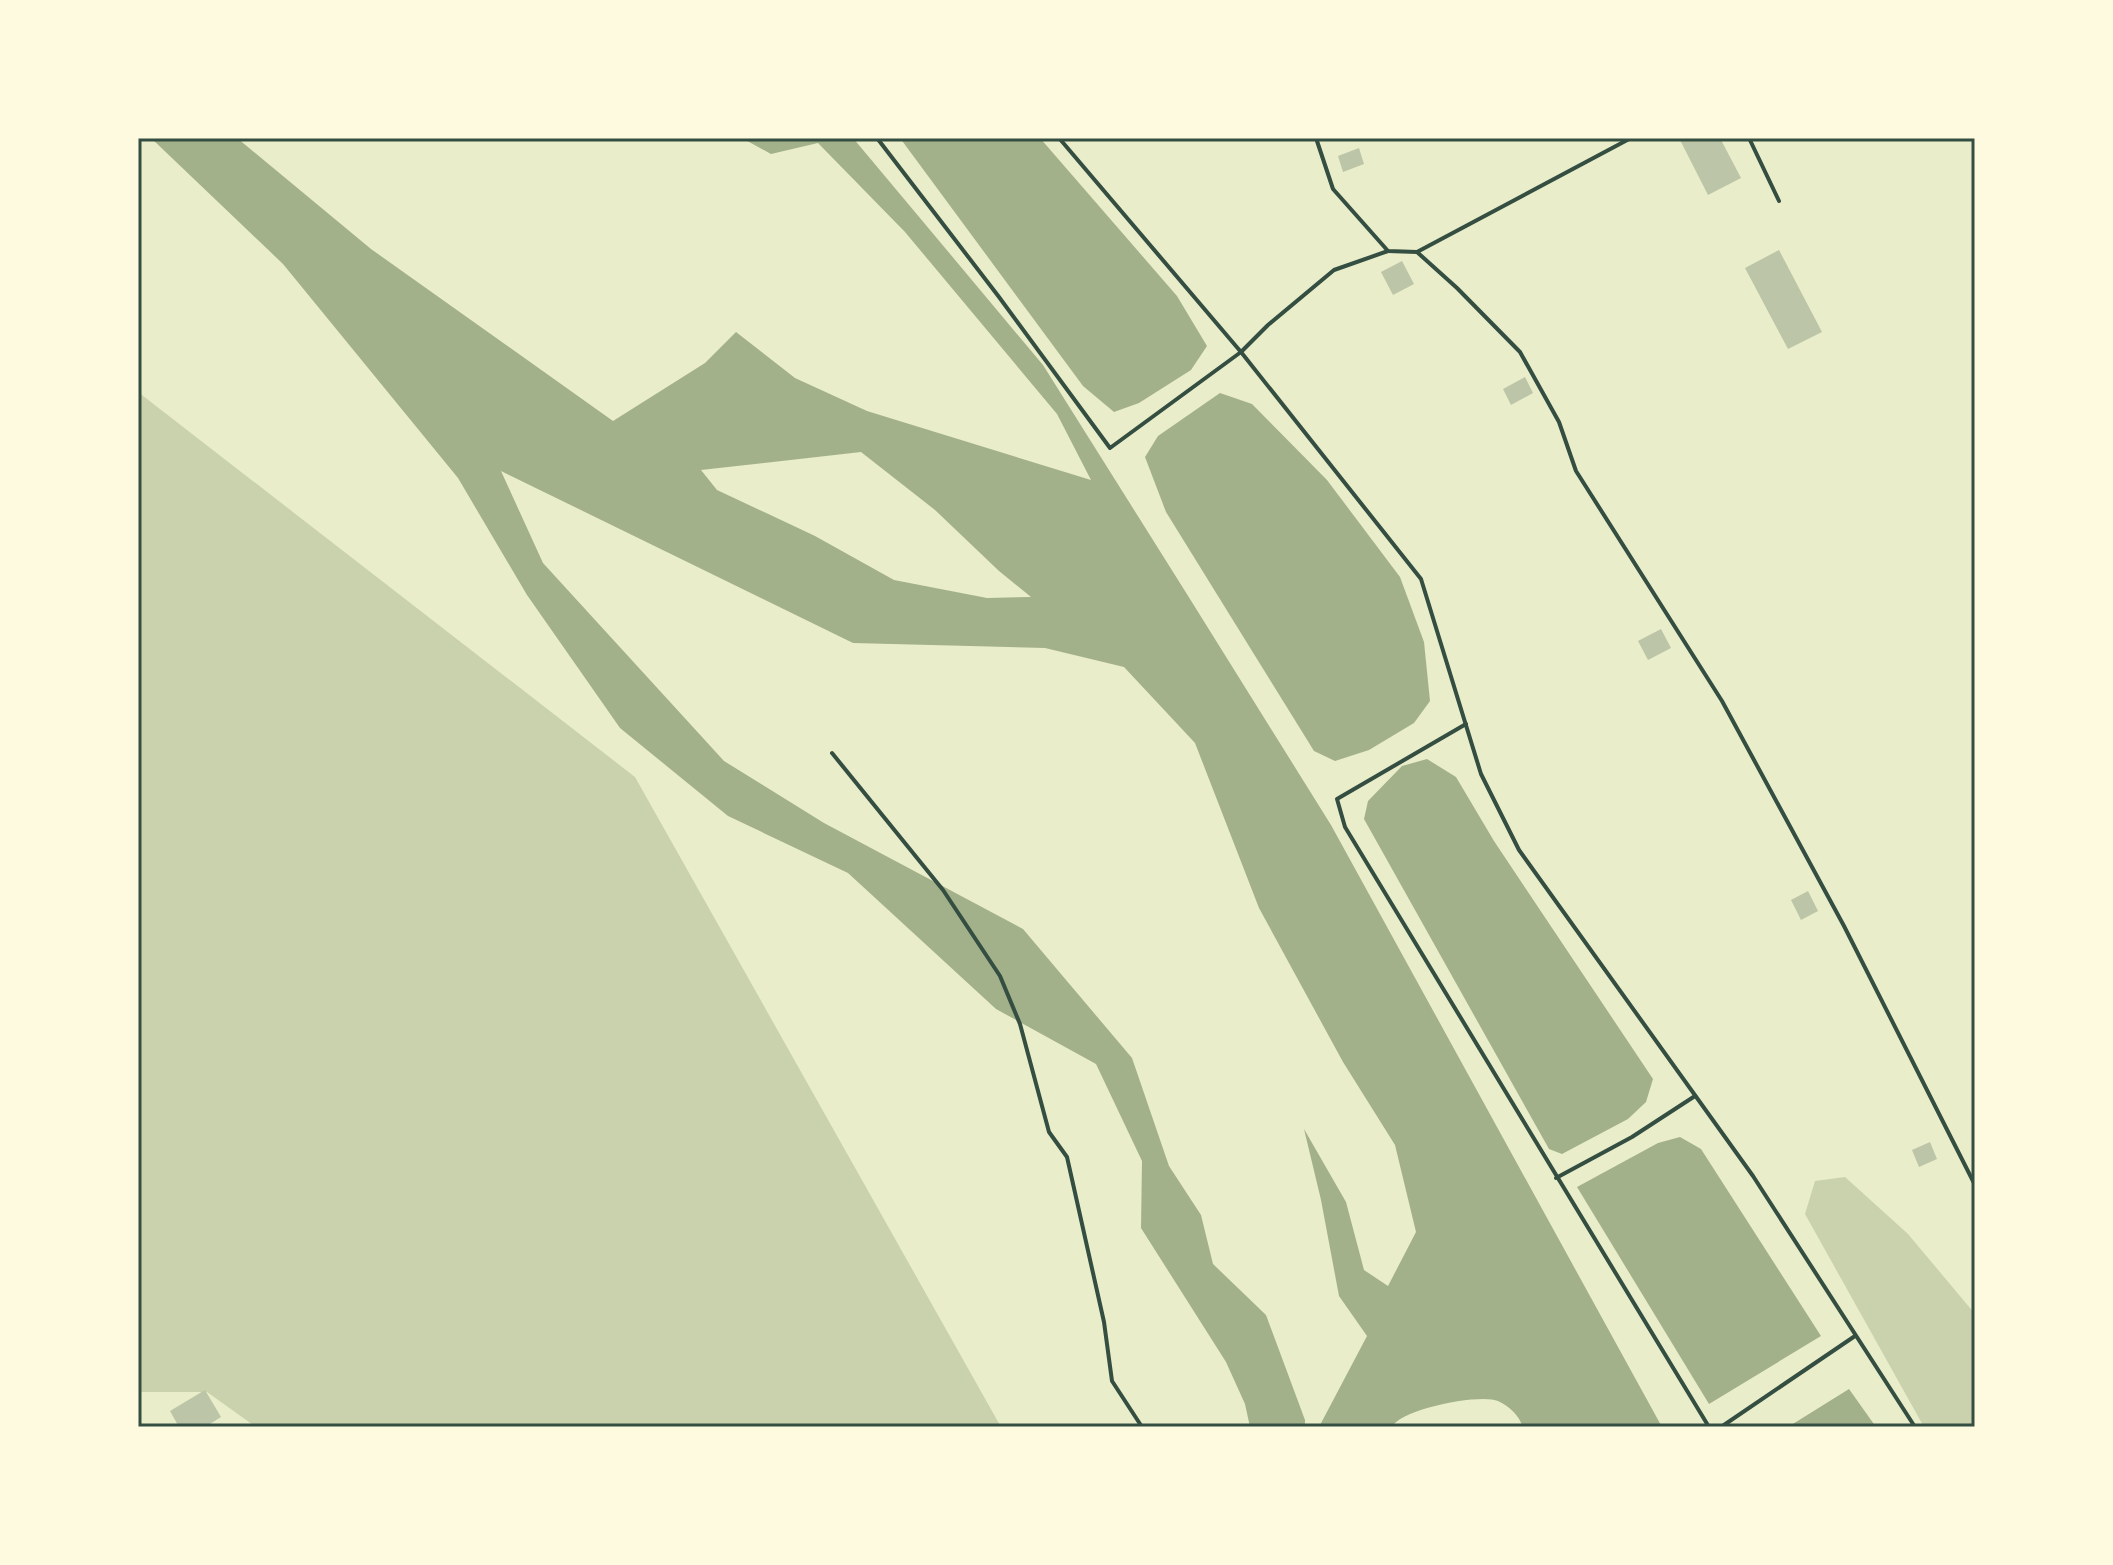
<svg xmlns="http://www.w3.org/2000/svg" width="2113" height="1565" viewBox="0 0 2113 1565" font-family="'Source Serif 4',serif">
<style>
.green{fill:#cad2ad}
.water{fill:#a3b18a;fill-rule:evenodd}
.building{fill:#bcc5a7}
.lines{fill:none;stroke-linecap:round;stroke-linejoin:round}
.path{stroke:#344e41;stroke-width:4}
.service{stroke:#344e41;stroke-width:4}
.neatline{fill:none;stroke:#344e41;stroke-width:3}
</style>
<rect width="100%" height="100%" fill="#e9edc9"/>
<g class="green">
<path d="M138,392L635,777L1001,1427H256L207,1392H138Z"/>
<path d="M1845,1177L1908,1234L1975,1314V1427H1924L1805,1214L1815,1181Z"/>
</g>
<g class="water">
<path d="M151,138H237L371,249L613,421L705,363L736,332L795,378L867,411L1091,480L1057,414L905,232L818,143L771,154L742,138H853L1043,365L1185,591L1331,825L1662,1427H1523C1518,1414 1510,1407 1498,1401C1481,1393 1400,1409 1392,1427H1319L1367,1336L1339,1296L1321,1200L1304,1129L1346,1202L1364,1270L1388,1286L1416,1232L1395,1145L1343,1062L1259,908L1195,743L1124,667L1045,648L853,643L501,471L543,563L724,761L824,823L1023,929L1132,1058L1169,1166L1201,1215L1213,1264L1266,1315L1305,1420V1427H1250L1245,1404L1226,1362L1141,1228L1142,1161L1096,1064L996,1009L848,873L728,816L620,728L527,595L458,478L283,264ZM861,452L935,510L999,571L1031,597L987,598L894,580L815,536L717,490L701,470Z"/>
<path d="M900,138H1040L1177,296L1207,346L1191,370L1139,403L1114,412L1083,386Z"/>
<path d="M1220,393L1252,404L1327,480L1400,577L1424,642L1430,701L1414,723L1369,750L1335,761L1314,751L1166,512L1145,457L1158,436Z"/>
<path d="M1427,759L1456,777L1494,841L1653,1079L1646,1102L1628,1119L1562,1154L1549,1149L1364,819L1368,801L1402,766Z"/>
<path d="M1680,1137L1701,1149L1821,1336L1709,1404L1577,1187L1658,1143Z"/>
<path d="M1849,1389L1876,1427H1788Z"/>
</g>
<g class="building">
<path d="M1685,138H1720L1741,178L1708,195L1680,140Z"/>
<path d="M1359,148L1364,164L1343,172L1338,156Z"/>
<path d="M1779,250L1822,332L1788,349L1745,268Z"/>
<path d="M1402,261L1414,284L1393,295L1381,272Z"/>
<path d="M1525,377L1533,393L1511,405L1503,389Z"/>
<path d="M1661,629L1671,648L1648,660L1638,641Z"/>
<path d="M1808,891L1818,911L1801,920L1791,900Z"/>
<path d="M1930,1142L1937,1159L1919,1167L1912,1150Z"/>
<path d="M205,1390L221,1417L205,1427H179L170,1411Z"/>
</g>
<g class="lines">
<g class="path">
<path d="M1749,138L1779,201"/>
<path d="M832,753L943,890L1000,976L1020,1024L1049,1132L1067,1157L1104,1322L1112,1381L1142,1427"/>
</g>
<g class="service">
<path d="M877,138L999,297L1110,448L1241,352L1421,579L1481,774L1519,850L1753,1176L1915,1427"/>
<path d="M1059,138L1241,352L1268,325L1334,270L1388,251"/>
<path d="M1316,138L1333,189L1388,251L1417,252L1631,138"/>
<path d="M1417,252L1457,288L1520,352L1559,422L1576,471L1722,701L1844,926L1975,1185"/>
<path d="M1466,724L1337,799L1345,827L1709,1427"/>
<path d="M1556,1178L1632,1137L1695,1096"/>
<path d="M1721,1427L1855,1336"/>
</g>
</g>
<rect width="2113" height="1565" fill="none" stroke="#fefae0" stroke-width="280"/>
<rect x="140" y="140" width="1833" height="1285" class="neatline"/>
</svg>
